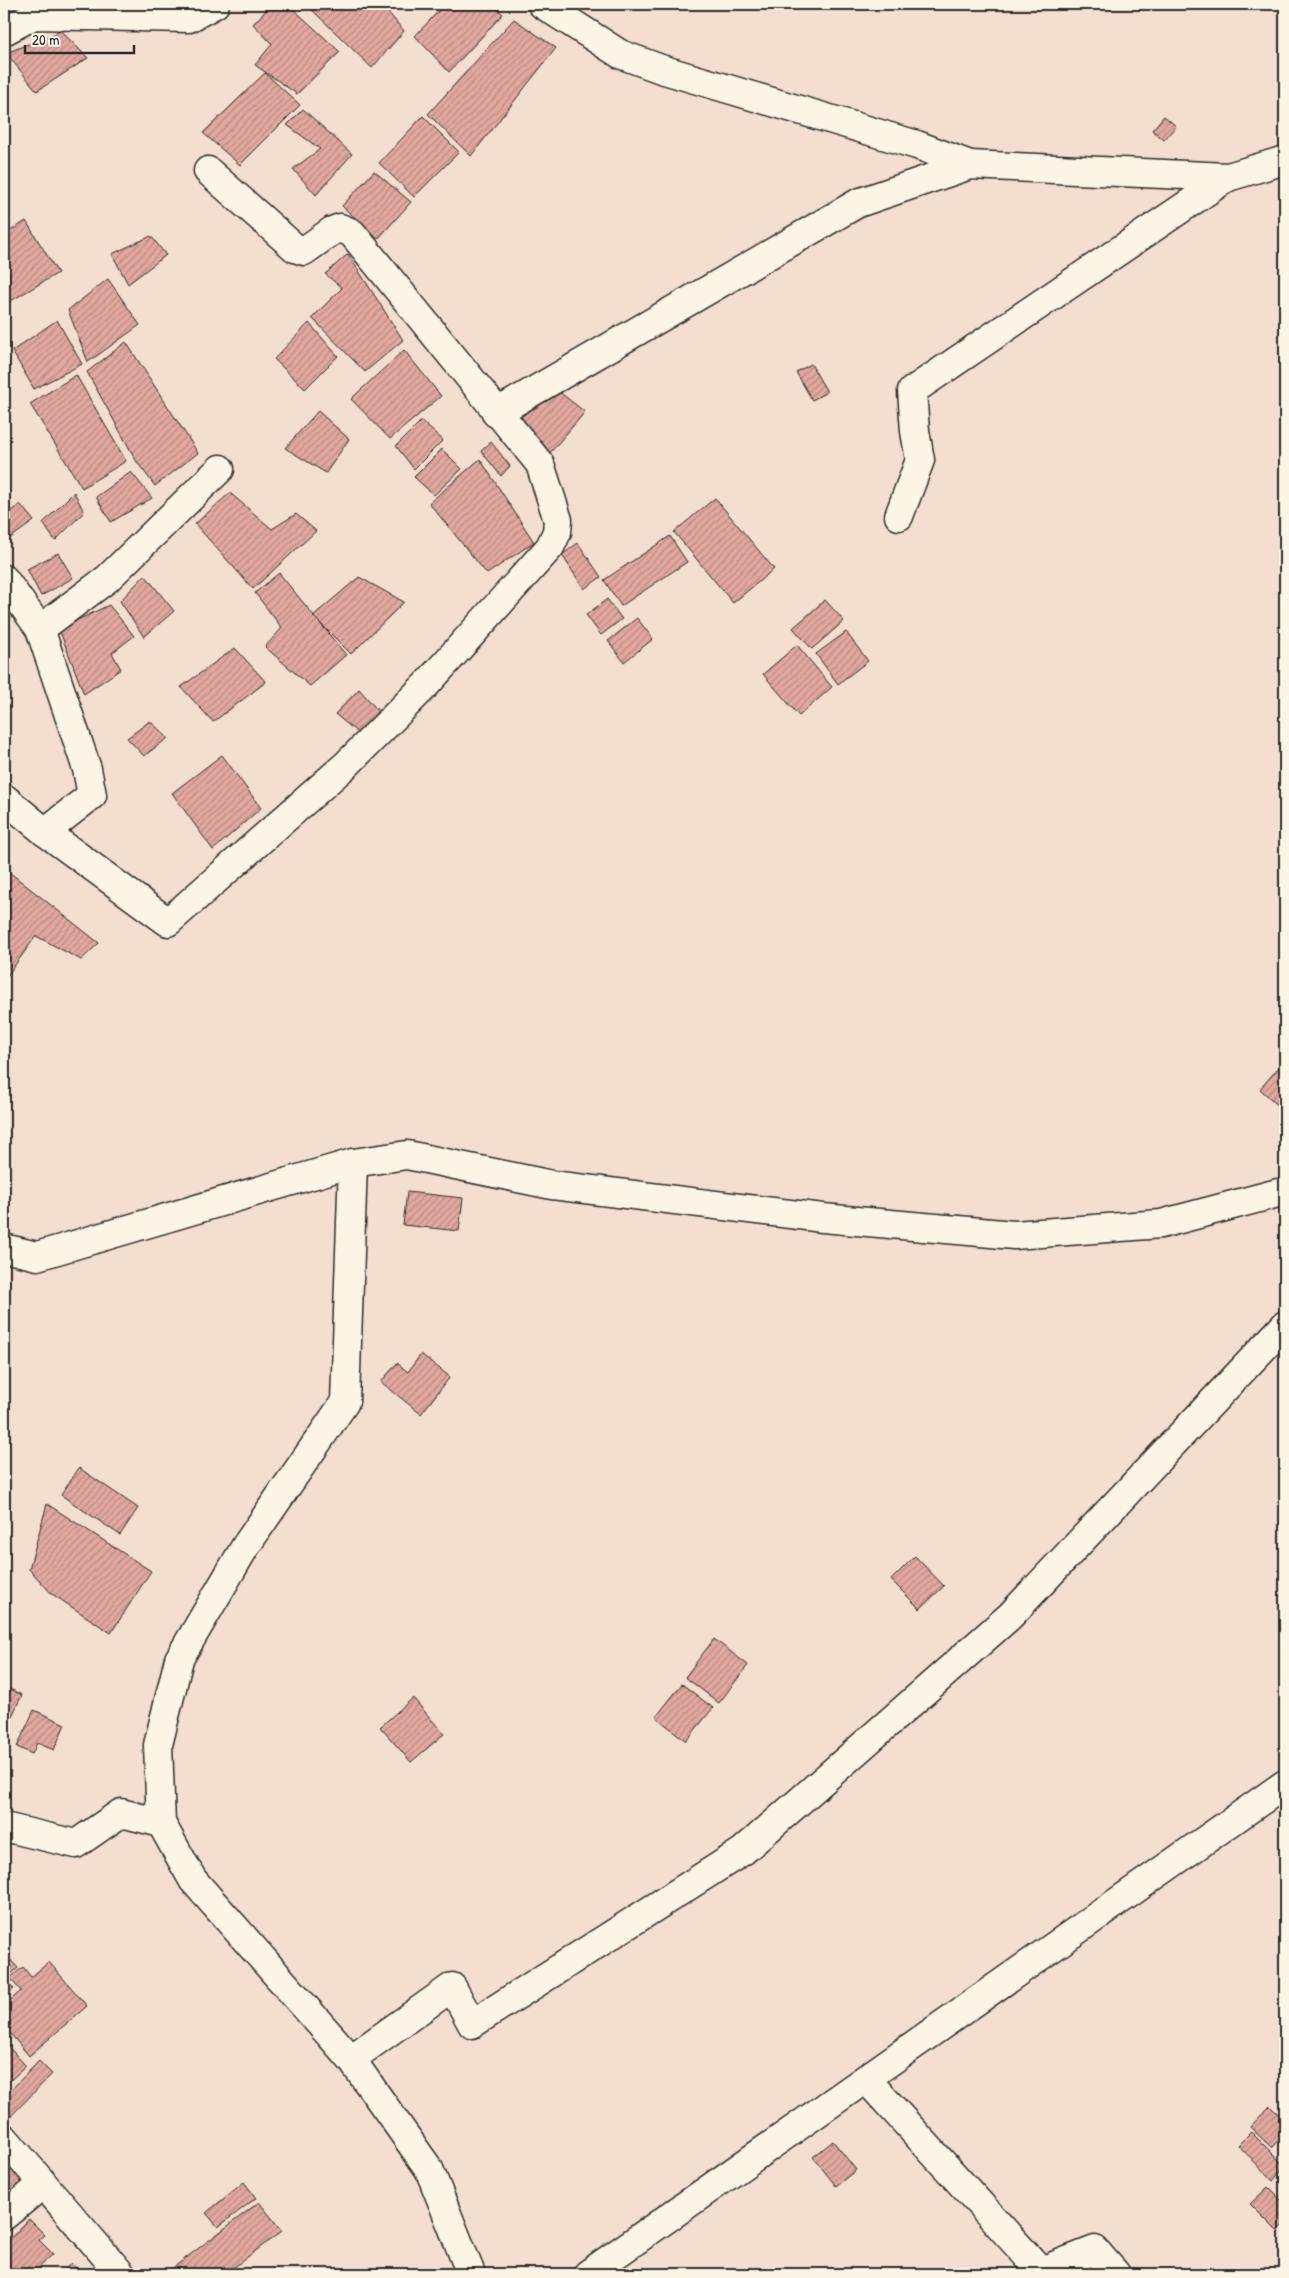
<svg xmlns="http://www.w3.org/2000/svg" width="1289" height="2278" viewBox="0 0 1289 2278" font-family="'Patrick Hand',sans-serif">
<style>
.building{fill:url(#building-hatch);stroke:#2b2b2b}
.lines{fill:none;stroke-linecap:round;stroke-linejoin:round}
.minor-casing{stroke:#2b2b2b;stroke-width:31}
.minor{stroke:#fcf5e5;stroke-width:28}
</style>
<defs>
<pattern id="building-hatch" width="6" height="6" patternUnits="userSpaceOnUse" patternTransform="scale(1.25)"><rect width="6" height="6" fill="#e2a89f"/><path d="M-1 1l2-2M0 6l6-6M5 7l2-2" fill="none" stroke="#b78982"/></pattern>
</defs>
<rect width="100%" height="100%" fill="#f4ded0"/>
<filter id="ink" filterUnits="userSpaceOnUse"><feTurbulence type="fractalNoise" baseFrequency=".02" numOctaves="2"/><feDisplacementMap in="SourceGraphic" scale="10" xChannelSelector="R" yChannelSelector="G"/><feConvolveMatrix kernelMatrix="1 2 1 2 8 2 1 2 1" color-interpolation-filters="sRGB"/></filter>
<g filter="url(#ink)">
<g class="building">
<path d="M272,4H288L340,52L297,94L255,65L272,44L253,24Z"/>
<path d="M306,4H381L404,31L372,68Z"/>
<path d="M445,4H492L503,14L449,72L415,36Z"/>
<path d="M514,19L556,48L471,156L428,114Z"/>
<path d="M61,31L88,58L37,91L6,53Z"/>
<path d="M265,73L300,105L240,165L203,133Z"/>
<path d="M303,109L352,154L316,195L293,169L320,149L287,125Z"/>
<path d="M423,116L459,152L414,197L379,163Z"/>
<path d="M1164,116L1176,126L1164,140L1152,130Z"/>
<path d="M374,171L411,202L378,239L342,206Z"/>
<path d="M26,221L58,273L4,305V235Z"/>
<path d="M151,236L166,255L128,284L112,254Z"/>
<path d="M348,254L403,340L365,372L312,318L342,288L325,274Z"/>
<path d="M108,279L140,325L88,362L68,310Z"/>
<path d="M57,320L82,364L34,389L12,351Z"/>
<path d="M309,323L338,356L305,389L274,359Z"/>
<path d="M126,342L198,453L155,486L137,462L87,372Z"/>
<path d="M404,350L441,396L390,439L351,399Z"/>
<path d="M811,364L827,392L812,400L796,372Z"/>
<path d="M76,375L126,461L82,488L30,404Z"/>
<path d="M554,388L585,412L549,454L517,421Z"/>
<path d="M318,411L349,439L326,473L285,448Z"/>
<path d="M421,421L443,440L414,469L396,446Z"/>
<path d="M491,442L510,466L501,476L481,451Z"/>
<path d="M442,449L462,469L434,495L414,477Z"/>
<path d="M480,459L534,542L487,574L429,503Z"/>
<path d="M131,472L152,498L111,522L96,497Z"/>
<path d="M74,492L84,512L55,541L43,523Z"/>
<path d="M230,493L272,529L296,514L316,531L253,589L195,524Z"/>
<path d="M715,498L774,569L733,603L674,532Z"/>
<path d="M20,504L34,521L9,539L4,532V516Z"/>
<path d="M670,536L687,562L621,606L604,580Z"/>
<path d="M578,543L601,577L584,589L562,555Z"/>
<path d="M58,553L73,578L41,596L27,569Z"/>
<path d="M279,573L346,655L310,686L265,647L282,628L255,593Z"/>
<path d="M145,575L174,611L144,637L120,601Z"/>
<path d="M359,577L404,602L351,654L313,616Z"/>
<path d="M607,599L622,619L601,635L586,615Z"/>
<path d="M825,600L844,621L812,649L793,628Z"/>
<path d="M109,605L134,636L112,653L121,669L84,694L59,629Z"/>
<path d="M637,618L653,639L624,662L608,641Z"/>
<path d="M846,632L868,661L838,684L816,654Z"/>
<path d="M797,645L832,687L799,716L763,674Z"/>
<path d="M235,648L266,682L213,722L181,687Z"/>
<path d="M359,689L380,713L359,734L335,714Z"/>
<path d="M150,721L168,738L144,756L127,738Z"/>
<path d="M222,755L261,808L213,850L172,793Z"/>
<path d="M4,868L99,943L81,960L36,936L4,980Z"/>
<path d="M1285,1060V1112L1260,1089Z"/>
<path d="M407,1192L463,1198L459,1231L403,1225Z"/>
<path d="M421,1354L450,1377L421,1414L381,1382L397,1363L408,1372Z"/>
<path d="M79,1468L138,1508L120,1535L61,1495Z"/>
<path d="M47,1504L151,1571L111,1633L52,1594L29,1569Z"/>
<path d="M915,1556L944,1586L920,1609L891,1580Z"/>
<path d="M714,1639L748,1665L719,1703L685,1677Z"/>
<path d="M682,1684L713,1708L686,1741L656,1717Z"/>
<path d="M4,1686L22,1695L4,1733Z"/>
<path d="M413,1698L444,1734L411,1762L380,1727Z"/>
<path d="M34,1710L65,1724L54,1750L37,1743L32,1754L17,1747Z"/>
<path d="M4,1953L18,1968L5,1979L14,1989L4,1997Z"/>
<path d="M49,1962L87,2006L29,2056L4,2026V2006L21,1991L10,1978L23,1967L31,1977Z"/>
<path d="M4,2042L26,2066L4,2086Z"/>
<path d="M39,2061L52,2074L4,2123V2097Z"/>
<path d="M1270,2106L1285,2121V2134L1272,2148L1250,2127Z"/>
<path d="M1251,2132L1285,2166L1273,2181L1238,2145Z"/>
<path d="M833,2141L856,2170L836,2186L813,2157Z"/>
<path d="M4,2158L24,2178L9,2194L4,2188Z"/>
<path d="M244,2182L256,2198L218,2227L206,2213Z"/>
<path d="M1268,2187L1285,2204V2223L1277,2231L1250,2204Z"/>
<path d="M259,2202L282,2231L225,2274H165Z"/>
<path d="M29,2219L45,2235L39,2240L53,2254L32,2274H16L4,2262V2245Z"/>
<path d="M71,2263L83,2274H61Z"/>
</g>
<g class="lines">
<defs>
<g id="minor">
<path d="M542,4L620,54L661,69L917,145L970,165"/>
<path d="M4,31L34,15L189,18L215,4"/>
<path d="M496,413L858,203L970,165L1228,177L1285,160"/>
<path d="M899,516L920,460L915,431L912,391L1228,177"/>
<path d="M4,579L40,629L87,769L92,795L45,832"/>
<path d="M40,629L107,579L220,469"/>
<path d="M4,798L45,832L168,922L347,764L425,686L550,547L557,532L558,520L540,464L352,233L340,228L332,231L304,251L295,248L208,171"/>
<path d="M353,1163L345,1402L245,1547L179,1659L158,1745L161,1823L193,1880L351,2059L429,2169L471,2274"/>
<path d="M4,1248L37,1256L353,1163L407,1155L552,1185L823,1218L1014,1235L1161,1224L1278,1193H1285"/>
<path d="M4,1827L76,1844L121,1813L161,1823"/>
<path d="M351,2059L452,1987L472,2024L743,1851L1010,1616L1285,1325"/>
<path d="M866,2079L1041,2271L1095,2250L1116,2274"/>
<path d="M4,2138L121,2274"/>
<path d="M4,2216L43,2184"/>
<path d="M588,2274L1285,1784"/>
</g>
</defs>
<use href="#minor" class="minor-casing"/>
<use href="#minor" class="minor"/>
</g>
</g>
<rect width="1289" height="2278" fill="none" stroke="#fcf5e5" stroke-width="20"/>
<rect x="10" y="10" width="1269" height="2258" fill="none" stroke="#2b2b2b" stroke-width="2" filter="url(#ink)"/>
<path d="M25 45v8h109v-8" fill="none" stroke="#2b2b2b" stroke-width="2.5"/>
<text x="32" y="45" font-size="15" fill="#2b2b2b" stroke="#fcf5e5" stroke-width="4" paint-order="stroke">20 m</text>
</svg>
